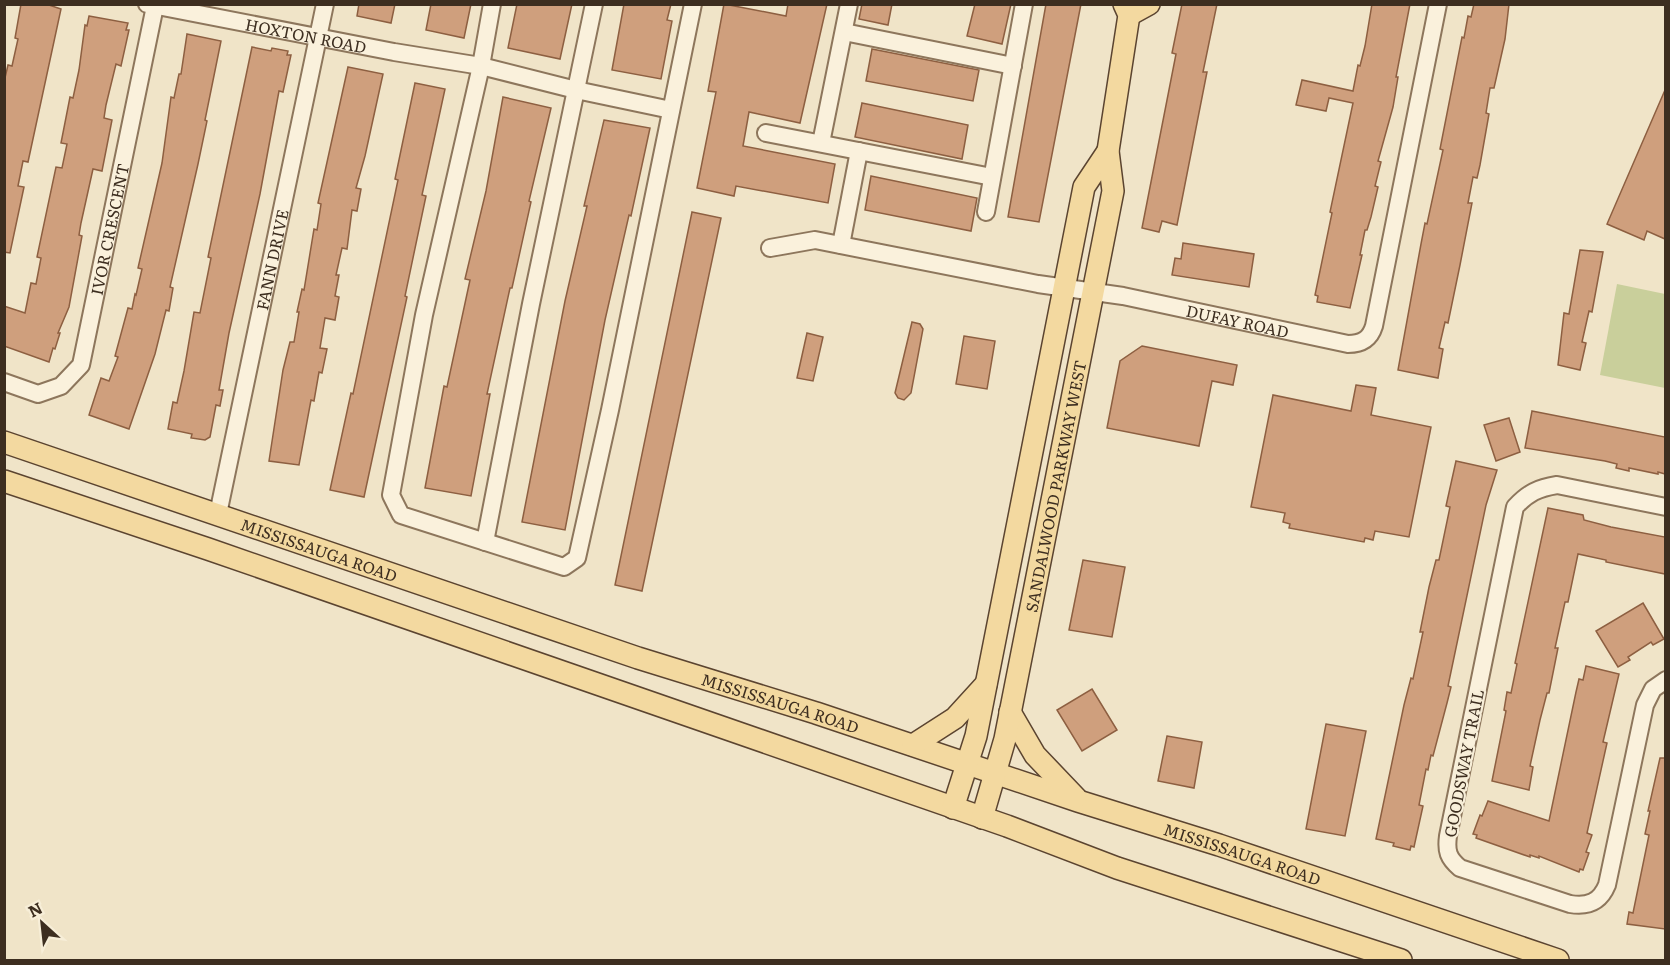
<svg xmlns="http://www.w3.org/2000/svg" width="1670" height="965" viewBox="0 0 1670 965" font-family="Literata,serif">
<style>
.green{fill:#c9cf9b}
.building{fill:#cf9f7d;stroke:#8d5f41;stroke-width:1.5}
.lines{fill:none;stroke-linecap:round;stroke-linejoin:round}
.minor-casing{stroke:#8d765c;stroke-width:20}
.major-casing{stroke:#5b4430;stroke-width:24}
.minor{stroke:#faf1dc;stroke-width:16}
.major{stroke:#f3d9a0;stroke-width:21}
.labels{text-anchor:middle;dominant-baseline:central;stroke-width:4.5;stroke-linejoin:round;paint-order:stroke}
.street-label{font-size:16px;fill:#3d2e20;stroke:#f7eed8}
</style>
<rect width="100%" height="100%" fill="#f0e4c8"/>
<path class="green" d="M1617,284L1665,294V388L1600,375Z"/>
<g class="building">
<path d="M21,4H46L61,9L28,162L23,161L18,186L24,187L10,253L4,252V82L8,65L12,66L18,39L15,38Z"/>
<path d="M359,4H395L391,23L357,16Z"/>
<path d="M431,4H471L464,38L426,30Z"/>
<path d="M517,4H572L560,59L508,48Z"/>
<path d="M624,4H671L667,20L672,21L661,79L612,70Z"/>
<path d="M724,4L786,16L788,4H827L800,123L749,112L743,146L835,164L828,203L736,186L734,196L697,188L716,92L708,91Z"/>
<path d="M862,4H892L888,25L859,19Z"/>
<path d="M975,4H1011L1002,44L967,36Z"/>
<path d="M1046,4H1081L1039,222L1008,217Z"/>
<path d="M1182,4H1217L1203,72H1207L1177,225L1162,221L1159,232L1142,228L1176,54L1172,53Z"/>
<path d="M1372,4H1410L1396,77H1398L1393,107L1378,161L1381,162L1375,186L1378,187L1371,217L1367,230H1365L1360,255H1362L1350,308L1317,302L1318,296L1315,295L1332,213L1330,212L1353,103L1329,98L1326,111L1296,105L1302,80L1353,91L1358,65L1360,66L1365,46Z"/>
<path d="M1474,4H1509L1505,39L1494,88H1490L1486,113L1489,114L1480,165L1477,178L1473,177L1468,203H1472L1460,265L1448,323L1445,322L1439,348L1443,349L1438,378L1398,370L1421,244L1425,223L1427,224L1443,150L1440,149L1462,37L1464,38L1468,16L1471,17Z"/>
<path d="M89,16L128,23L126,30H129L121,66L116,64L106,105L104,118L112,120L102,171L93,169L81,223L79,235L82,236L69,307L58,333H60L55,349L53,348L49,362L4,346V306L25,313L31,283L36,284L41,258L37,257L56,167L62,168L67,144L61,143L70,97L73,98L79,70L85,25L87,26Z"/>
<path d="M187,34L221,41L205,120L207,121L198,164L170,287L173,288L169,311L166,310L155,354L129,429L89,415L101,378L109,381L118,357L115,356L128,308L132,309L135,294L136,295L142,269L138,268L162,163L171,97L174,98L179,74H181Z"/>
<path d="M252,47L271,51L272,48L288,51L287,55H291L283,92L279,91L260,194L229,333L219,390H223L220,406L216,405L210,437L205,440L191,438L192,434L168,429L173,402L177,403L184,371L194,312L200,313L211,258L208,257Z"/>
<path d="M872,49L979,70L973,101L866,81Z"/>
<path d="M348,67L383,74L365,156L356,188L361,189L357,211L352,210L347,249L342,248L336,275H339L335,296L339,297L335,320L325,318L320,348L327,349L322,373L319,372L314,401L311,400L299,465L269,461L283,370L290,342H294L299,312H297L302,289L304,290L314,229L317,230L321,204L318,203Z"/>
<path d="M415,83L445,89L422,195L426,196L405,296L407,297L364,497L330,490L351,393L353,394L398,180L395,179Z"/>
<path d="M1665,90V239L1647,231L1644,240L1607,224Z"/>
<path d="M503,97L551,108L529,201L531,202L512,288H510L487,394H490L471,496L425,488L444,386L447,387L470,280L465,279L486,191Z"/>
<path d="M862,103L968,125L962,159L855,137Z"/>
<path d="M604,120L650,128L631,216L629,215L605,320L565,530L522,522L565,301L587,206H584Z"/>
<path d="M871,176L977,198L971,231L865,210Z"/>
<path d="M692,212L721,218L642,591L615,585Z"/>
<path d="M1183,243L1254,254L1249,287L1172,275L1175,258L1181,259Z"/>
<path d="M1580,250L1603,252L1592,312L1589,311L1582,342L1586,343L1580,370L1558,365L1564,313L1569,314Z"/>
<path d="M912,322L920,324L923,329L911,393L904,400L898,398L895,393Z"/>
<path d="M807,333L823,337L813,381L797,378Z"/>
<path d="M964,336L995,341L987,389L956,384Z"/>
<path d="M1142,346L1237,365L1233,385L1212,381L1199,446L1107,428L1120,361Z"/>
<path d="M1356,385L1376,388L1371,415L1431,427L1409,537L1375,531L1373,540L1365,538L1364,542L1289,528L1290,524L1283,522L1285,513L1251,507L1273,395L1351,411Z"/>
<path d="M1532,411L1665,437V474L1658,472V474L1629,468V471L1616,468L1617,464L1605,461L1525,448Z"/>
<path d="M1509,418L1520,452L1496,461L1484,425Z"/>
<path d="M1456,461L1497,470L1486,505L1448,686L1451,687L1447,703L1433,756L1431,755L1428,770L1426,769L1419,805L1423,806L1414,847L1411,846L1410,850L1393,846L1394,843L1376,839L1404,705L1411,678L1413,679L1423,632H1420L1429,587L1436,560H1439L1450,507L1446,506Z"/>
<path d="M1548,508L1583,515L1584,520L1611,527L1665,537V574L1606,562V560L1578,554L1568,602H1565L1555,648H1558L1549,693H1547L1540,720L1530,766L1533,767L1529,790L1492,781L1506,711L1504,710L1507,692L1511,693L1517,664L1515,663Z"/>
<path d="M1083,560L1125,567L1112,637L1069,630Z"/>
<path d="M1643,603L1664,639L1653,645L1651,642L1628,657L1630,660L1618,667L1596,631Z"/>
<path d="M1586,666L1619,674L1603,742L1607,743L1587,833L1592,835L1586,852L1589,853L1583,870L1580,869L1579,872L1539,856V858L1530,855V857L1476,838L1477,835L1473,834L1480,815L1482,816L1488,801L1549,821L1576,692L1579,679L1583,680Z"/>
<path d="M1092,689L1117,730L1082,751L1057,710Z"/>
<path d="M1326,724L1366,731L1345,836L1306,829Z"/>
<path d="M1167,736L1202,742L1194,788L1158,781Z"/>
<path d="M1660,758H1665V929L1627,924L1629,912L1633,913L1649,835L1645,834L1650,811H1648Z"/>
</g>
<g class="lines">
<defs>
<g id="minor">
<path id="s1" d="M147,4L394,52L481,66L576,90L671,110"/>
<path d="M492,4L481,66L424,315L391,495L401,515L564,567L577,558L610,410L693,4"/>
<path d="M844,32L1013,66"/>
<path d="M766,133L992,177"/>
<path d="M821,143L849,4"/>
<path d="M986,212L1024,4"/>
<path d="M841,245L859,151"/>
<path id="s2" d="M770,248L815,240L1038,284L1123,296L1348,344C1362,344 1370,339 1374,326L1438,4"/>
<path id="s3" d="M4,382L38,394L61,386L81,365L155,6"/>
<path d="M1666,507L1557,485C1538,488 1528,493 1515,507L1448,836C1446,851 1448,858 1460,868L1570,904C1588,907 1600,902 1607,885L1645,705L1653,689L1666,680"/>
<path id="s4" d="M218,514L325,4"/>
<path d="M485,542L531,304L594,4"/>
</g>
<g id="major">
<path d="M1129,15L1149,4"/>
<path id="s5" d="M4,442L638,658L816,713L1078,801L1219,845L1558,960"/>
<path d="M4,481L208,549L1007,826L1117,868L1401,960"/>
<path d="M1010,712L1035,755L1076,798"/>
<path d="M913,745L955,718L986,684"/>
<path d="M953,808L976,736L1084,187L1108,151"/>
<path id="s6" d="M982,818L1005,739L1113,191L1108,151L1129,15L1124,4"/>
</g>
</defs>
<use href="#minor" class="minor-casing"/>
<use href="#major" class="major-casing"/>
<use href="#minor" class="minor"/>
<use href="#major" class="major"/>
</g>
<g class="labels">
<g class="street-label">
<text stroke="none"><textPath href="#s1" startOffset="162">HOXTON ROAD</textPath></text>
<text stroke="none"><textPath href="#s3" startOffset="228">IVOR CRESCENT</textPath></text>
<text stroke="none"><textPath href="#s4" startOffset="260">FANN DRIVE</textPath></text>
<text stroke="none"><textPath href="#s2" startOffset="476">DUFAY ROAD</textPath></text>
<text stroke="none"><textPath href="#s6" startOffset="340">SANDALWOOD PARKWAY WEST</textPath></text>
<text stroke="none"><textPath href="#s5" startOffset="333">MISSISSAUGA ROAD</textPath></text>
<text stroke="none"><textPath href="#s5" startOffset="819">MISSISSAUGA ROAD</textPath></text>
<text transform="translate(1463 763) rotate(-79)">GOODSWAY TRAIL</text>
<text stroke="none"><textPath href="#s5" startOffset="1305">MISSISSAUGA ROAD</textPath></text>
</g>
</g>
<rect width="1670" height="965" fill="none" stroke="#3d2e20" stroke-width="12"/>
<g transform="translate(42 923) rotate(333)" stroke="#f7eed8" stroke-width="4.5" paint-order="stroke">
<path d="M0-4.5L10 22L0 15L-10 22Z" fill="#3d2e20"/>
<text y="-9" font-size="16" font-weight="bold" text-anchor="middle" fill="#3d2e20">N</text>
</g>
</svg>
